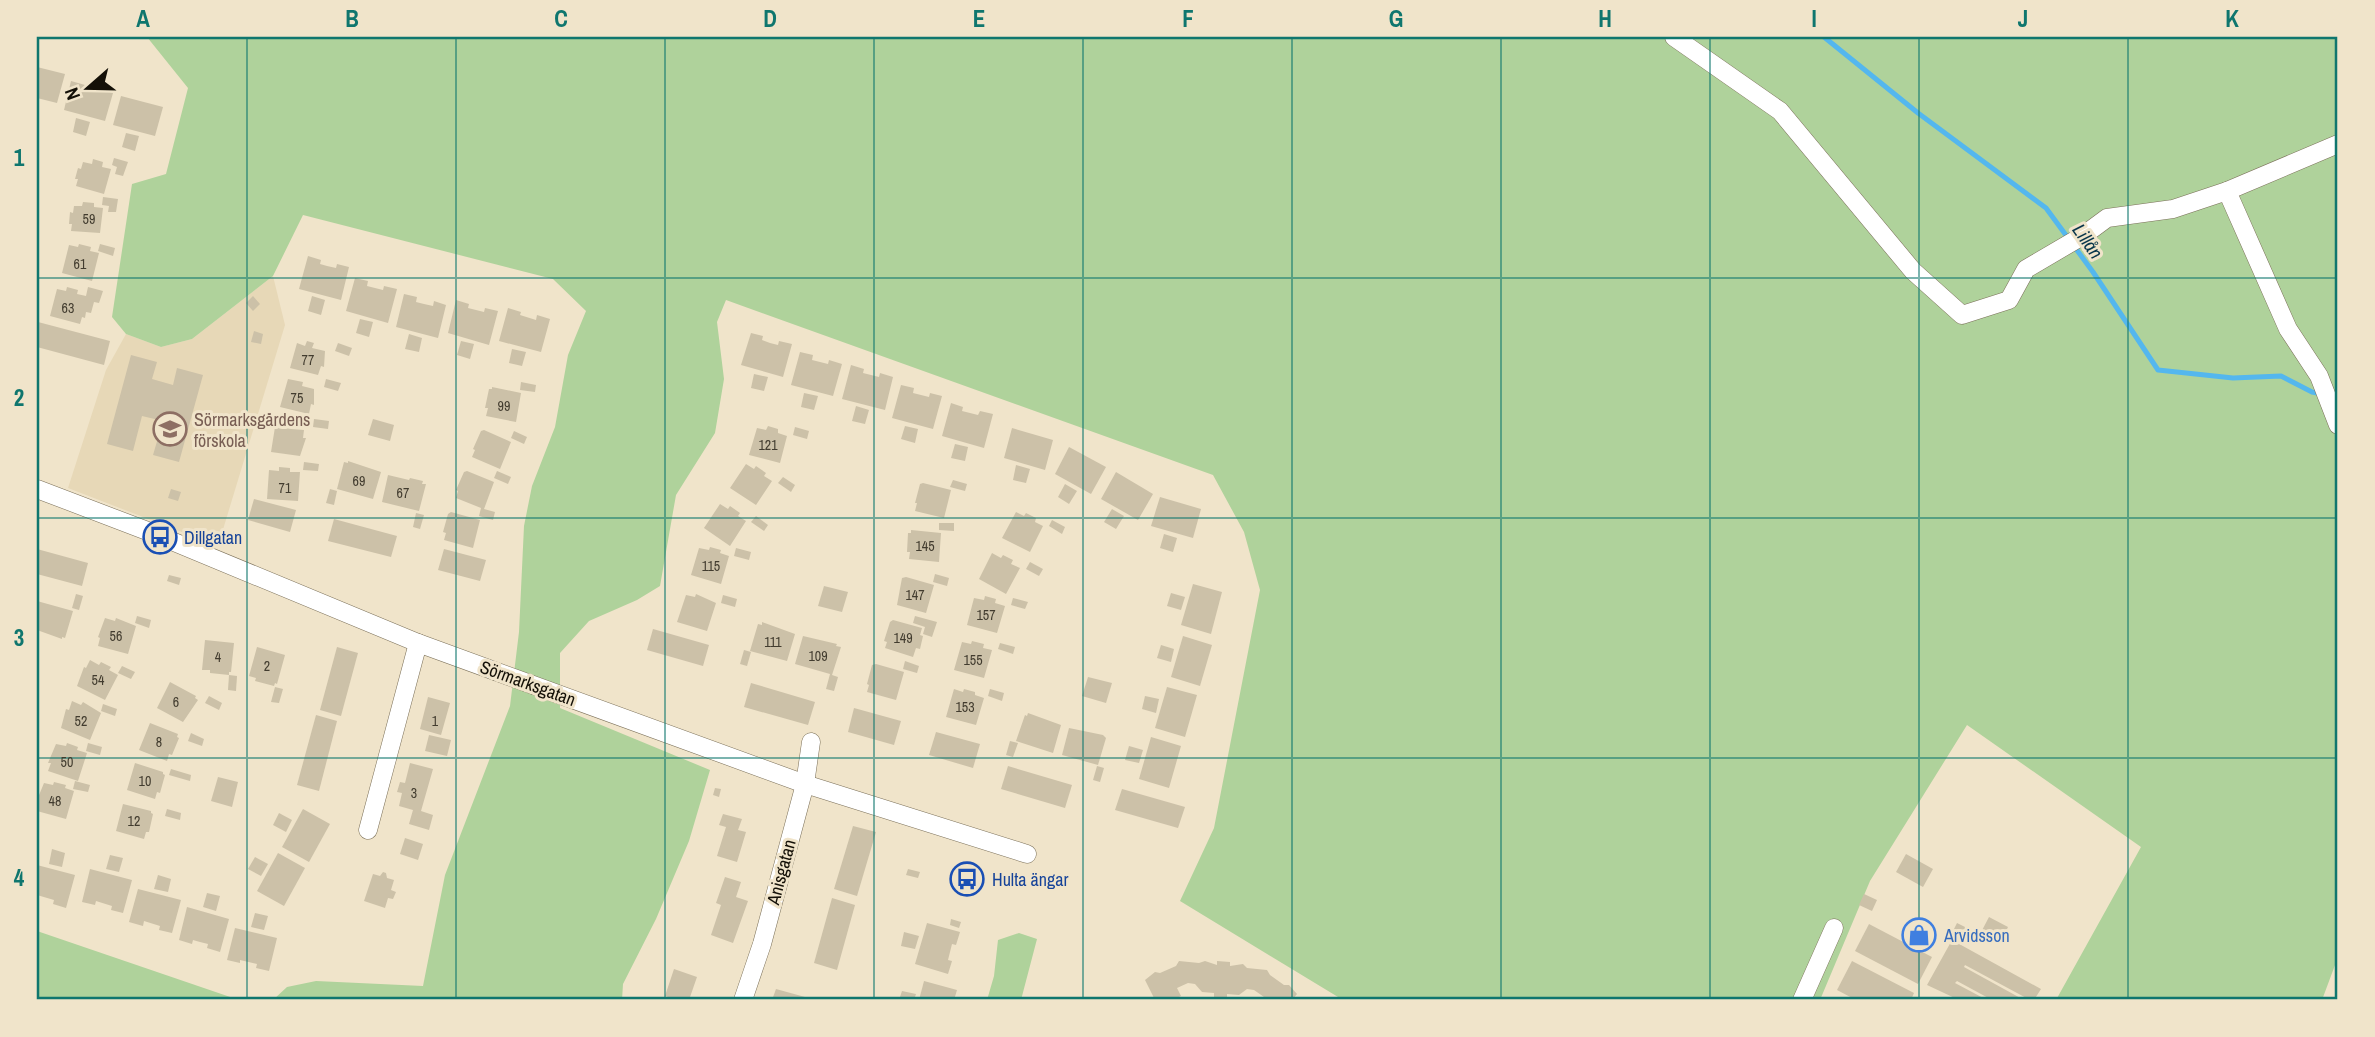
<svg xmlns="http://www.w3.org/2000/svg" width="2375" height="1037" viewBox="0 0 2375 1037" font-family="'Archivo Narrow',sans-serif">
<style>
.built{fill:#e7d8b7}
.green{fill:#afd29b}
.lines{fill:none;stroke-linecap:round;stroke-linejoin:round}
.stream{stroke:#54b7ee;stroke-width:5}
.building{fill:#ccc1a8}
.street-casing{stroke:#7b7059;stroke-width:19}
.street{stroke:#fff;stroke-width:18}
.grid{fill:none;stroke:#0f766e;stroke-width:2;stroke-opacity:0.55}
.labels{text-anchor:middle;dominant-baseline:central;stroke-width:6;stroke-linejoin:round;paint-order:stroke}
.number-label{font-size:14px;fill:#423c2f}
.education-label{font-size:18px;fill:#785e54;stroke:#f0e4ca;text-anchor:start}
.transit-label{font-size:18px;fill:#164399;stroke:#f0e4ca;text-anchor:start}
.street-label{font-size:18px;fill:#141007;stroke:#f0e4ca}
.shop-label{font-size:18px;fill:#366cbe;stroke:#f0e4ca;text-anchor:start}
.water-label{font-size:19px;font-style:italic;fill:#08354b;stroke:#f0e4ca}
.neatline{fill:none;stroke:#0f766e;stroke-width:2.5}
.grid-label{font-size:23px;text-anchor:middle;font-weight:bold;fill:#0f766e}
</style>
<rect width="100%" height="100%" fill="#f0e4ca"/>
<path class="built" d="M273,276L285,325L218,546L68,488L106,370L126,334L161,347L192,339Z"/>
<g class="green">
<path d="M147,37H2338V957L2322,1000H2056L2141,847L1967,725L1870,881L1820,1000H1343L1180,901L1214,828L1260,590L1244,532L1213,475L726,300L717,322L724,379L715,433L676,495L660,586L637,600L589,621L560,653V708L710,770L689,841L656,919L623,984L622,1000H273L287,987L316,981L423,986L445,875L510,706L519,632L524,526L532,486L555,427L568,355L586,311L553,279L303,215L273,276L192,339L161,347L126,334L112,317L132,184L166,174L188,88Z"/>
<path d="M37,931L239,1000H37Z"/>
<path d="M1019,933L1037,939L1021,1000H987L994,976L998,940Z"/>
</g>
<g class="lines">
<path class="stream" d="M1824,37L1918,113L2046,208L2093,272L2158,370L2233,378L2281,376L2312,392L2338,397"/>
</g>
<g class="building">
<path d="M37,67L65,74L57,103L37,98Z"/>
<path d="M71,81L113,93L105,121L64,110Z"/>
<path d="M121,96L163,107L155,136L113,125Z"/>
<path d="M76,118L90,122L86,136L73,132Z"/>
<path d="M126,133L139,136L135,151L122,147Z"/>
<path d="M114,158L128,162L123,176L115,174L117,167L112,165Z"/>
<path d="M93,159L103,162L102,167L111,169L104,194L76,186L78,179H75L78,168L81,169L83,162L92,164Z"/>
<path d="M103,197L118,199L116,212H108L109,206L102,205Z"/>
<path d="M83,202L94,203V207L103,208L100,233L71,231L72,224H69L70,212L73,213L74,206H82Z"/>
<path d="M79,244L91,247L90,251L99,253L92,281L62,273L69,245L78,247Z"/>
<path d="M100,244L115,248L113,256L98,251Z"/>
<path d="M308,256L321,260L320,264L327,266L336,268L337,264L349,267L341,300L299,289Z"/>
<path d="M355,278L368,281L367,286L383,290L384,286L397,289L388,323L346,311Z"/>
<path d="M67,287L78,290L77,294L86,296L88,287L103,291L99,303L94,302L91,313L86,312L85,318L82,317L80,324L50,316L57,289L66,291Z"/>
<path d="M404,294L417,297L416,302L424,304L433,306L434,301L446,305L438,338L396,327Z"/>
<path d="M253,296L260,304L253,311L246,303Z"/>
<path d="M312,296L325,300L321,315L308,311Z"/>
<path d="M456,300L469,304L468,308L484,312L485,308L498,311L489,345L448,333Z"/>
<path d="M508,308L521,312L520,315L536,320L537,315L550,319L541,352L499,341Z"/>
<path d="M360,319L373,322L369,337L356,333Z"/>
<path d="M38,322L110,341L104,365L37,347Z"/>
<path d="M254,331L263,334L261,344L251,342Z"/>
<path d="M751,333L763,336L762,340L770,343L778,345L779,341L792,344L783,377L741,365Z"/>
<path d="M409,334L422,338L419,352L405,349Z"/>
<path d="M307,341L314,343L312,348L325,351L324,367L321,366L318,375L290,368L297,343L305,346Z"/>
<path d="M461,341L474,344L470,359L457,355Z"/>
<path d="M338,343L352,348L349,356L335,351Z"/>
<path d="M512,349L526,352L522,366L509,363Z"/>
<path d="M800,352L813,355L812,360L828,364L829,360L842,364L833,396L791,385Z"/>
<path d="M131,355L157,362L152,379L173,385L177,368L203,375L179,462L153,455L163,421L142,416L133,451L107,444Z"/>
<path d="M851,365L864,369L863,373L879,377L880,373L893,377L885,410L842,399Z"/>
<path d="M754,374L768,377L764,391L751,388Z"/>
<path d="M288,379L303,382L302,386L314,389V405L311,404L309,414L280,407Z"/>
<path d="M326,379L341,383L338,391L324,387Z"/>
<path d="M521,382L536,385L535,392L520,390Z"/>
<path d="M901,385L914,388L913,393L929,397L930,393L942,396L933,429L892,418Z"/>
<path d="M492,387L521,393L516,422L486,416L488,408H485L489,389H492Z"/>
<path d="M804,393L818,396L814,410L801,407Z"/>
<path d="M951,403L963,407L962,411L978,415L980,411L993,414L984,448L942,436Z"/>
<path d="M856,406L869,410L865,424L852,421Z"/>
<path d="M314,419L329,421L328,429L313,427Z"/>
<path d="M373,419L394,425L390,441L368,435Z"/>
<path d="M284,423L291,424V429L304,430L303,438H306L300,456L271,452L275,427L283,428Z"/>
<path d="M768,426L778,429V433L787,436L780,463L749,455L757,428L766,430Z"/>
<path d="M905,426L918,429L915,443L901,439Z"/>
<path d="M795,427L809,431L807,439L793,435Z"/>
<path d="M1012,428L1053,440L1045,470L1004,458Z"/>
<path d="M484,430L511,442L500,469L472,457L475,450L473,449L481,431Z"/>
<path d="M514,431L527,437L524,444L511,438Z"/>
<path d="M955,444L968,447L965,461L951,458Z"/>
<path d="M1069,447L1106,467L1091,494L1055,474Z"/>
<path d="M348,461L381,472L373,499L337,489L344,462L348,463Z"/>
<path d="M304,462L319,464L318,471L303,470Z"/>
<path d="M746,464L754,469L756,466L766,473L764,476L772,481L756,505L730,488Z"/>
<path d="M1016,465L1030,469L1026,483L1013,480Z"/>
<path d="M279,467L290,468V472H300L298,501L267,499L269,470L279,471Z"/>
<path d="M467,471L494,482L484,509L495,512L493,520L479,516L481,508L456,498L458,491L456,490L464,472Z"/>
<path d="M497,471L511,477L508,484L494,478Z"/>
<path d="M1116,472L1153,494L1138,520L1101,499Z"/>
<path d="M388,475L409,480L410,478L423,481L422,484H426L419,511L382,502Z"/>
<path d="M783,477L795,485L791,492L778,483Z"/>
<path d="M953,480L967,484L965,491L950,487Z"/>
<path d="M923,483L951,490L944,518L915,511L917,503H915L920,484Z"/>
<path d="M1065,484L1077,491L1069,504L1058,497Z"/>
<path d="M171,489L181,492L178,501L168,498Z"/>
<path d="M330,489L337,491L334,505L326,503Z"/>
<path d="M1160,497L1201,509L1193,538L1151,526Z"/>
<path d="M254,499L296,510L290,532L248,520Z"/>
<path d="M720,504L728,509L730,506L740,513L738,516L746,521L730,546L704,528Z"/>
<path d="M1112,509L1124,516L1116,529L1104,522Z"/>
<path d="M451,512L480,520L473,548L444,540L446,533L443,532L448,514Z"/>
<path d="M1016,512L1024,516L1026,513L1036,518L1035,522L1043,526L1030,552L1002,538Z"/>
<path d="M416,513L424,515L420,529L413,527Z"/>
<path d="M756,516L768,525L764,531L751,522Z"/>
<path d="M334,519L397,536L391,557L328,541Z"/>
<path d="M1052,520L1065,527L1062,534L1049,526Z"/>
<path d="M939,523H954V531L939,530Z"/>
<path d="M911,530L941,533L939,562L909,559L910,552H907L908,533H911Z"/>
<path d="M1164,534L1177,538L1173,552L1160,548Z"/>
<path d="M710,547L721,550L720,553L729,556L721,584L691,575L699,548L709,550Z"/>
<path d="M736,548L751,552L749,560L734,556Z"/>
<path d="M37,549L88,563L82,586L37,574Z"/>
<path d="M444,549L486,560L480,581L438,570Z"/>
<path d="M992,553L1001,558L1003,555L1013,560L1011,564L1020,568L1006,594L979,579Z"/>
<path d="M1030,562L1043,569L1039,576L1026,569Z"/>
<path d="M935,574L949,578L947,586L933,582Z"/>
<path d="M169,575L181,578L179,585L167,581Z"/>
<path d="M906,577L934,585L926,613L897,605L902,578Z"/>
<path d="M1193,584L1222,592L1211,634L1181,625Z"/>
<path d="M824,586L848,592L842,612L818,606Z"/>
<path d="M1171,593L1185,597L1181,610L1167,606Z"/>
<path d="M76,594L83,596L79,610L72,608Z"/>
<path d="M696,594L716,603L707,631L677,622L686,595L695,597Z"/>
<path d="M723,595L737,599L735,607L721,603Z"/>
<path d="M985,596L996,599L995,603L1005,606L997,633L967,625L974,598L984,600Z"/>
<path d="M1013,598L1028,602L1025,609L1011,605Z"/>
<path d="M37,601L73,611L65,638L62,637V639L37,630Z"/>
<path d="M137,616L151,620L149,628L135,623Z"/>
<path d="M915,616L937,622L932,637L923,634L925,627L913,623Z"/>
<path d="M105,618L115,621L116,618L136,626L128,654L98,646L100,638L98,637Z"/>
<path d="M893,620L922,628L920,635L923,636L920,649L916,648L913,657L885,648L887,642L884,641L890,622Z"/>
<path d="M762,622L795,634L787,661L750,651L758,624L762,625Z"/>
<path d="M653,629L709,645L703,666L647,650Z"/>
<path d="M803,636L837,644L836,646L841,647L832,675L838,677L834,691L826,689L830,674L795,664Z"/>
<path d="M1183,636L1212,645L1200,686L1171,677Z"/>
<path d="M205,640L234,643L231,672H229V675L210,673V670H202Z"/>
<path d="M972,641L984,644L983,648L992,650L984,678L954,670L962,642L971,644Z"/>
<path d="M1000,643L1015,647L1013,654L998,649Z"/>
<path d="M1161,645L1174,649L1171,662L1157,658Z"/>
<path d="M257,647L285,655L277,684L275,683L274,686L255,681L256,678L249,676Z"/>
<path d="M337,647L358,653L341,716L320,710Z"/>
<path d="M744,650L751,652L747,666L740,664Z"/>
<path d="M90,660L99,665L101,662L111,667L109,670L118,675L105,700L77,686L84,667L86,668Z"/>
<path d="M905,661L919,666L917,673L903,669Z"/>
<path d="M876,664L904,672L896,700L867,692L869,685L867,684L872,665Z"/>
<path d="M122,666L135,672L131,679L118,673Z"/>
<path d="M229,675L237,676L236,691L228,690Z"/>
<path d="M1088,677L1112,683L1106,703L1082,696Z"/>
<path d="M170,682L196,696L195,698L198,700L183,722L157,708Z"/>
<path d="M751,683L815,702L808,725L744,707Z"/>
<path d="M275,687L283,689L279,703L271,702Z"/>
<path d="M1167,687L1197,695L1185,737L1155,728Z"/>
<path d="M954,689L963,692L964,689L975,692V695L984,698L976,725L946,717Z"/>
<path d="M990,689L1004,693L1002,701L988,696Z"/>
<path d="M209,696L222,703L219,710L205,703Z"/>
<path d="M1145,696L1159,699L1156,713L1142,709Z"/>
<path d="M428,697L450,703L441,735L420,729Z"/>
<path d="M72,701L81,705L83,702L101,713L90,740L61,728L66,709L69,710Z"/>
<path d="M103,704L117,709L115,716L101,711Z"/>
<path d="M854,708L901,721L894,745L848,732Z"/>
<path d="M1028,713L1061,725L1053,753L1016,741L1025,715L1027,716Z"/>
<path d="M316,715L337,721L319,791L297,785Z"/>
<path d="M150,723L178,734L177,737L179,738L172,755L169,754L167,761L139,750Z"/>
<path d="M1069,728L1103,735L1106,738L1098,765L1062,755Z"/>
<path d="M936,732L980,744L973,768L929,755Z"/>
<path d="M191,733L204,739L202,746L188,741Z"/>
<path d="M429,735L451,740L447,756L425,751Z"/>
<path d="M1151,737L1181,746L1169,788L1139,779Z"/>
<path d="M1010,741L1018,743L1013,757L1006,755Z"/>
<path d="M67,743L78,747L77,750L87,753L78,781L48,771L51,763H48L56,744L66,746Z"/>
<path d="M88,743L102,747L100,755L86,751Z"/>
<path d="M1129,746L1143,750L1139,763L1125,760Z"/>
<path d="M135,763L163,772V774L165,775L160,793L157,792L155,799L127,790Z"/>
<path d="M410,763L433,769L421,811L433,815L429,830L409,824L413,810L399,806L402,793L397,792L400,782L405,783Z"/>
<path d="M1008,766L1072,785L1065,808L1001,789Z"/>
<path d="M1097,766L1104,768L1100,782L1093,780Z"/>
<path d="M171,769L191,775L190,781L169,775Z"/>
<path d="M218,777L238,782L232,807L211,801Z"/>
<path d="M75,781L90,785L88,792L73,789Z"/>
<path d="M54,782L66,785L65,788L74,791L66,819L37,811V800L44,783L53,785Z"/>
<path d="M715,788L721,789L719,797L713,795Z"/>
<path d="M1122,789L1185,807L1178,828L1115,810Z"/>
<path d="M123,804L151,811V813L153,814L149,832H146L144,839L116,831Z"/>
<path d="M167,809L181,813L180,820L165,816Z"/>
<path d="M303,809L330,824L309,862L282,847Z"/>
<path d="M279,813L292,820L286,832L273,825Z"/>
<path d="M723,814L742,819L738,830L746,832L737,862L717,856L726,827L719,825Z"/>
<path d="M853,826L876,832L857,896L834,889Z"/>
<path d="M405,838L423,844L418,860L400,854Z"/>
<path d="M52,849L65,853L62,867L49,864Z"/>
<path d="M278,853L305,868L284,906L257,891Z"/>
<path d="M1906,854L1933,869L1923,887L1896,872Z"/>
<path d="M110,855L123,858L119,872L106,869Z"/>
<path d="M255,857L268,864L261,876L248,869Z"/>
<path d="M37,865L75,875L66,908L53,904L54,900L37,895Z"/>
<path d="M90,869L132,880L123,913L111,910L112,906L96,901L95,905L82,902Z"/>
<path d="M908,869L920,872L918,878L906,875Z"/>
<path d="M383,872L386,873L387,878L394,880L391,890L396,892L393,899L388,898L385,908L364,901L373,874L380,876Z"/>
<path d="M158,875L171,879L168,892L154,889Z"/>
<path d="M725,877L741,882L736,897L748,901L733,943L711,935L721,905L716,903Z"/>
<path d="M138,889L181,900L172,933L159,930L160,926L144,921L143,926L129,922Z"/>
<path d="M207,893L220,896L216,911L203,907Z"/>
<path d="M1864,894L1877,900L1872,911L1859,905Z"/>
<path d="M832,898L855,905L837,970L814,963Z"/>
<path d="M187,907L229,919L220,952L207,948L208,944L200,942L193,940L192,944L179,940Z"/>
<path d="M255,913L268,916L264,930L251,927Z"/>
<path d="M1989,917L2008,927L2000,944L1993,940L1991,945L1978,938Z"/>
<path d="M951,919L961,922L959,928L950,925Z"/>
<path d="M927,923L960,932L956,945L952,944L948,960L952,961L948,974L915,964Z"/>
<path d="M1957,923L1971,930L1966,938L1953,931Z"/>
<path d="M1869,924L1932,957L1918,984L1855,951Z"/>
<path d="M235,928L277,938L269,971L256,968L257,964L240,960V963L227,960Z"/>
<path d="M904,932L919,936L915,949L901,946Z"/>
<path d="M1952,940L2041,989L2034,1000H2030L1965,965L1964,967L2024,1000H1992L1957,981L1955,983L1987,1000H1959L1927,985Z"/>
<path d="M1179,961L1199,963L1205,961L1217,965V961L1230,962V966L1243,964L1247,968L1267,970L1270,975L1284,985H1289L1297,994L1292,1000H1262L1264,997L1254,990L1247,989L1239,995L1227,994V998L1214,997V993L1202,992L1195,984L1188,983L1177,988L1181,996L1173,1000H1155L1145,980L1155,972L1160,973L1176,966Z"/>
<path d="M1852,961L1914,993L1911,1000H1856L1837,990Z"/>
<path d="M674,969L697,977L689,1000H677L665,996Z"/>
<path d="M924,981L957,990L954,1000H919Z"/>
<path d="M776,989L805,997L804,1000H772Z"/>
<path d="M902,991L916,994L914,1000H899Z"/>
</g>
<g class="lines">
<defs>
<g id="street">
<path d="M1674,37L1780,111L1913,271L1962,315L2009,300L2026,269L2084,235L2107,218L2173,209L2227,191L2288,329L2319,376L2338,425"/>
<path d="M2227,191L2338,144"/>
<path d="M37,489L150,532L418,643L805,784L1027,854"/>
<path d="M368,830L418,643"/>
<path d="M743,1000L762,944L805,784L811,742"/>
<path d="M1802,1000L1834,928"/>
</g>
</defs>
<use href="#street" class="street-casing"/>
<use href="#street" class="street"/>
</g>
<path class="grid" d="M247,37V1000M456,37V1000M665,37V1000M874,37V1000M1083,37V1000M1292,37V1000M1501,37V1000M1710,37V1000M1919,37V1000M2128,37V1000M37,278H2338M37,518H2338M37,758H2338"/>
<defs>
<symbol id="school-ring" viewBox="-11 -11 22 22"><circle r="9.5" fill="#f0e4ca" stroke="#8d6e63" stroke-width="1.5"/><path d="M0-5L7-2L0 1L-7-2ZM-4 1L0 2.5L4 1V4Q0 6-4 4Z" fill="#8d6e63"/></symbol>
<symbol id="bus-ring" viewBox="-11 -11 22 22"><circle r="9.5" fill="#f0e4ca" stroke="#1a4fb4" stroke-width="1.5"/><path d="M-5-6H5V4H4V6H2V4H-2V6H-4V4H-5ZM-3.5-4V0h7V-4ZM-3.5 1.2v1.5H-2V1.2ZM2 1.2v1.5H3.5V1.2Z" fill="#1a4fb4"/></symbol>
<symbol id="shop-ring" viewBox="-11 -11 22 22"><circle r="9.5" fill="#f0e4ca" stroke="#3f7fe0" stroke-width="1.5"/><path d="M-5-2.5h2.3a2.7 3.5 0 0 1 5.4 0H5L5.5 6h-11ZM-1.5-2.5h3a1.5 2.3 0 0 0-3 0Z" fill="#3f7fe0"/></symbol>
</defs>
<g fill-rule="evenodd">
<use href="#school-ring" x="151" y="410" width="38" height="38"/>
<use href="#bus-ring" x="141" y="518" width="38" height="38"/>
<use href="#bus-ring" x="948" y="860" width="38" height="38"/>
<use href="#shop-ring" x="1900" y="916" width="38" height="38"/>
</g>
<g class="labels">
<g class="number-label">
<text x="89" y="219">59</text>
<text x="80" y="264">61</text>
<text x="68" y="308">63</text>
<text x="308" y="360">77</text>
<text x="297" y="398">75</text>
<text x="504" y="406">99</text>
<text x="768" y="445">121</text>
<text x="359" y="481">69</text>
<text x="285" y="488">71</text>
<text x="403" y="493">67</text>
<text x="925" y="546">145</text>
<text x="711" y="566">115</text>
<text x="915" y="595">147</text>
<text x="986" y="615">157</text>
<text x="116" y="636">56</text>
<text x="903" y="638">149</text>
<text x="773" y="642">111</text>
<text x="818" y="656">109</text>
<text x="218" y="657">4</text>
<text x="973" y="660">155</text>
<text x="267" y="666">2</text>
<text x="98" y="680">54</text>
<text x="176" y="702">6</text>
<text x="965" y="707">153</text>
<text x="81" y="721">52</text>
<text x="435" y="721">1</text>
<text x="159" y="742">8</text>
<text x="67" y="762">50</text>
<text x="145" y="781">10</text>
<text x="414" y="793">3</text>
<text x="55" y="801">48</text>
<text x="134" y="821">12</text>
</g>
<g class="education-label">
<text x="194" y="419">Sörmarksgårdens<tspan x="194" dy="21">förskola</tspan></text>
</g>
<g class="transit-label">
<text x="184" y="537">Dillgatan</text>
<text x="992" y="879">Hulta ängar</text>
</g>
<g class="street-label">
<text transform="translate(528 683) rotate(20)">Sörmarksgatan</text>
<text transform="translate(781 872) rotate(-75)">Anisgatan</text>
</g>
<g class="shop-label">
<text x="1944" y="935">Arvidsson</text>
</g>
<g class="water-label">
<text transform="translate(2088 241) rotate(55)">Lillån</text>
</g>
</g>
<rect width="2375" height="1037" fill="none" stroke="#f0e4ca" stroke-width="77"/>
<g transform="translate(88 88) rotate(250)" stroke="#f0e4ca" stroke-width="5" paint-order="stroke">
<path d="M0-5L12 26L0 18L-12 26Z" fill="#141007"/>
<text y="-10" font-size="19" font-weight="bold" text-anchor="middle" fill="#141007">N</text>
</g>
<rect x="38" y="38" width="2298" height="960" class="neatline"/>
<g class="grid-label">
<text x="143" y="27">A</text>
<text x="352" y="27">B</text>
<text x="561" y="27">C</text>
<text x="770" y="27">D</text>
<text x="979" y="27">E</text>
<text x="1188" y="27">F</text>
<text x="1396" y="27">G</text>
<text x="1605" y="27">H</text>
<text x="1814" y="27">I</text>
<text x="2023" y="27">J</text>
<text x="2232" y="27">K</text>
<text x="19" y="166">1</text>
<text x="19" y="406">2</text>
<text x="19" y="646">3</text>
<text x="19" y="886">4</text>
</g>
</svg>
